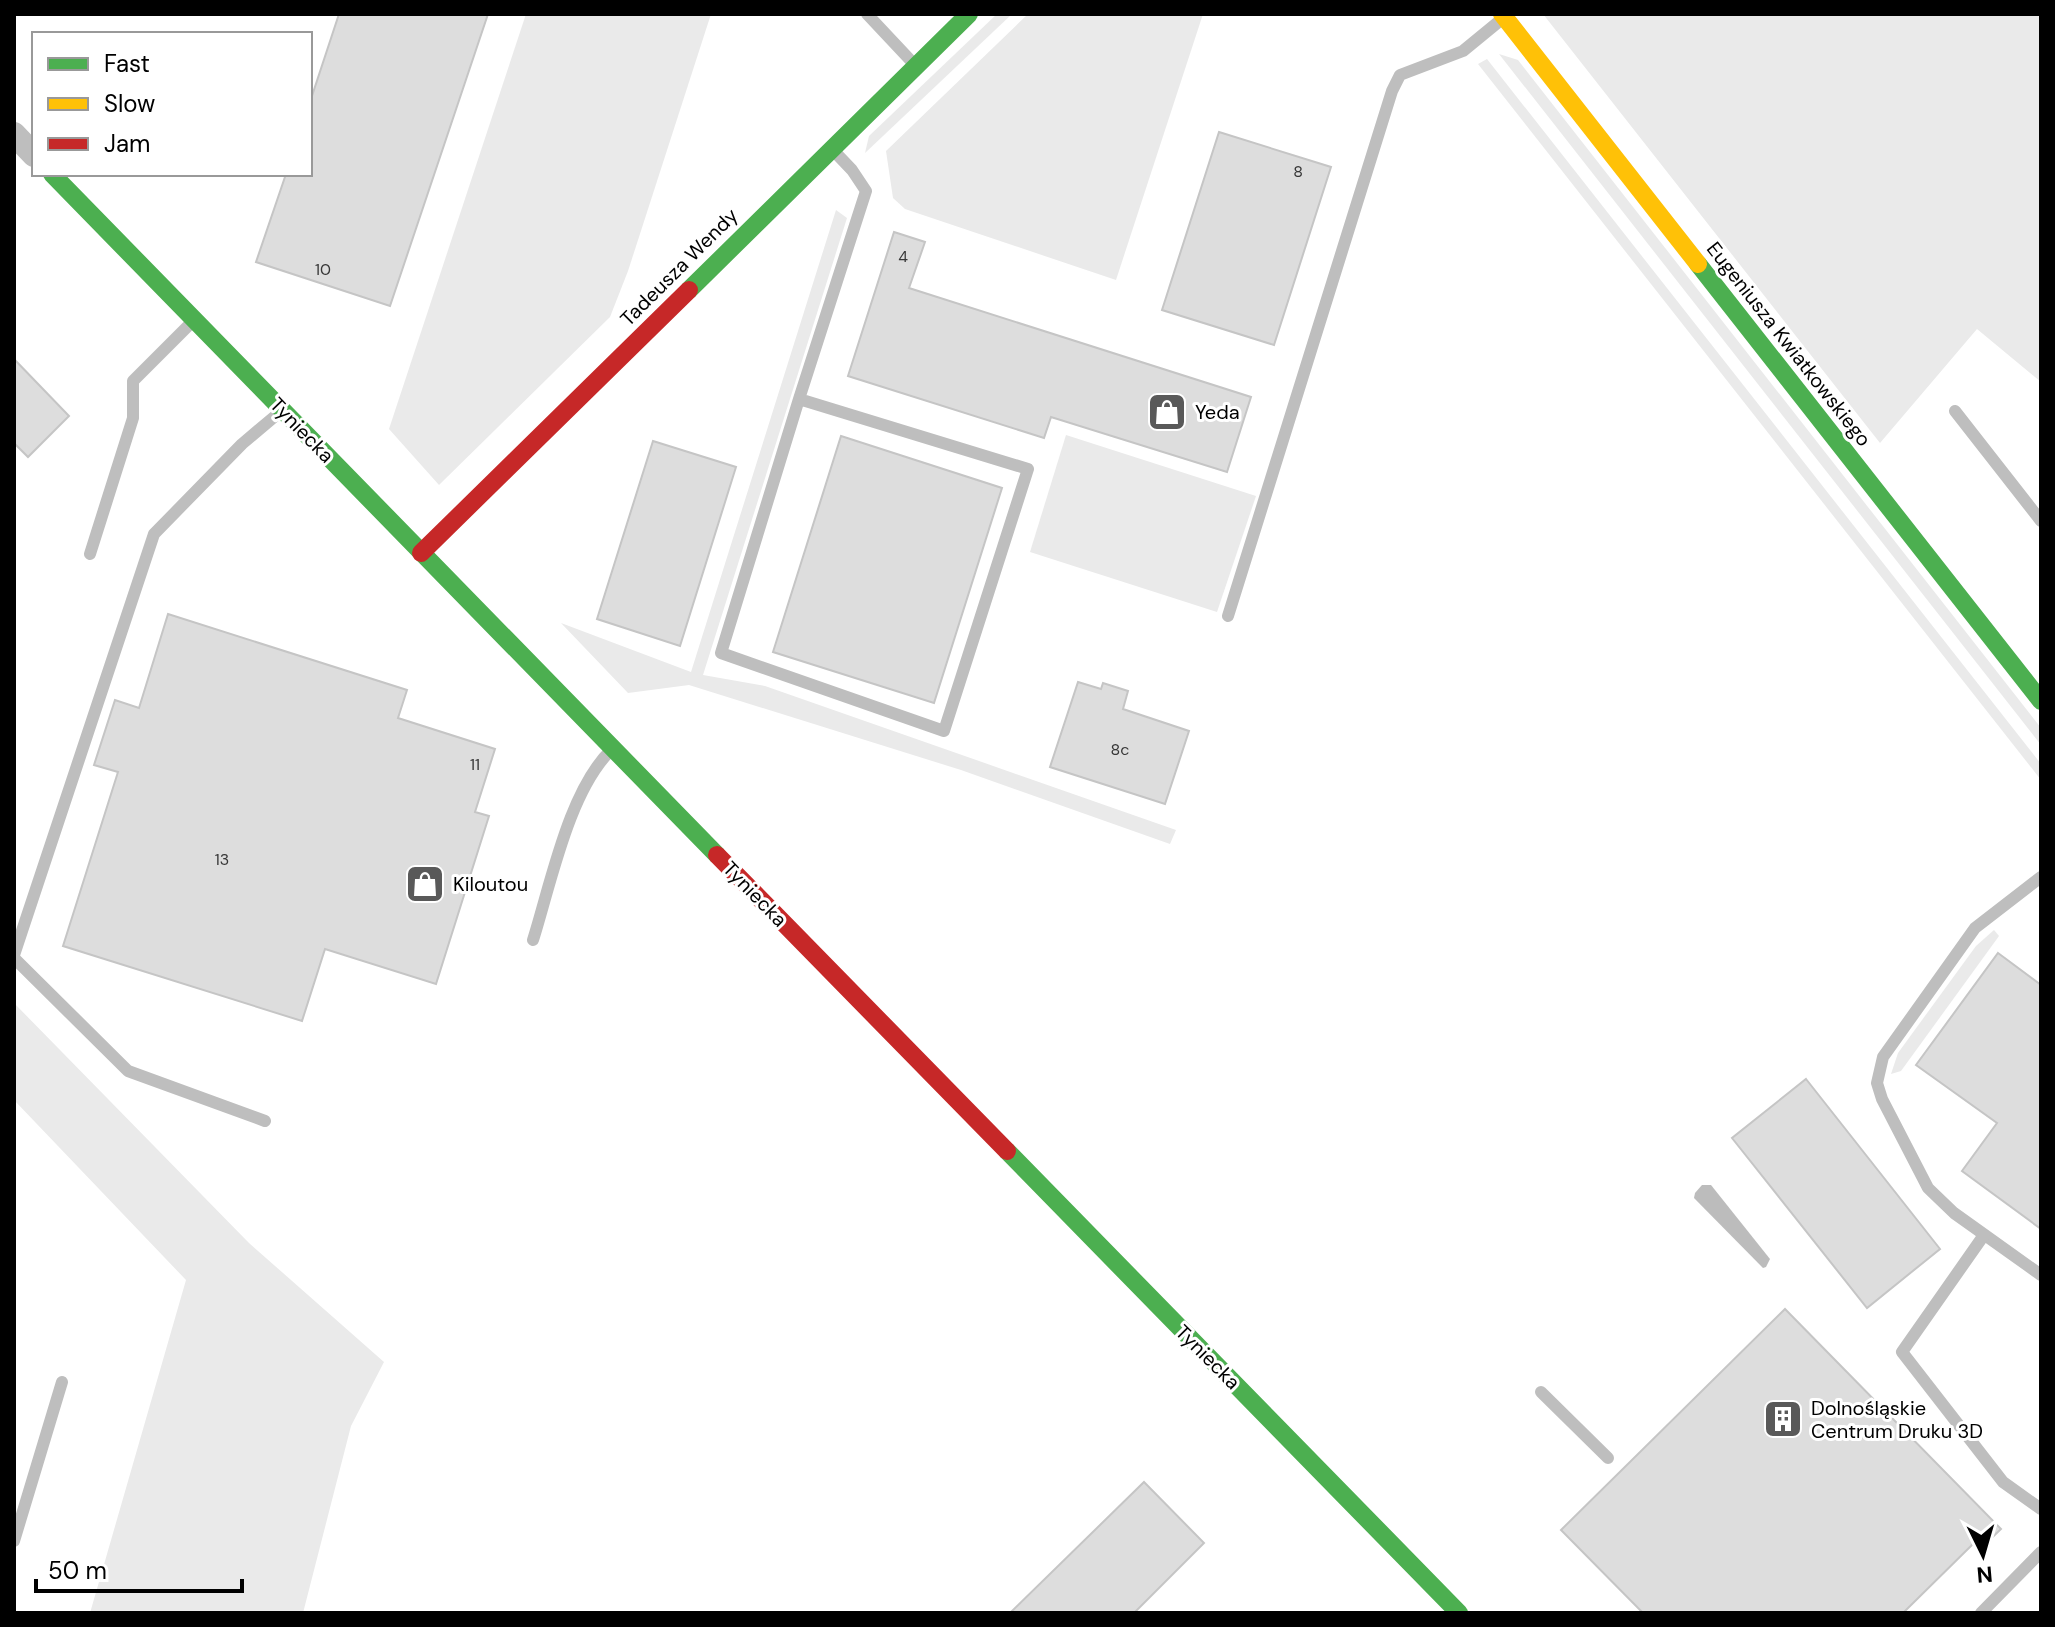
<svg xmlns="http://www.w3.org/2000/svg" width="2055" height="1627" viewBox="0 0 2055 1627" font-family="'DM Sans',sans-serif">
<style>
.green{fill:#eaeaea}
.water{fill:#bcbcbc}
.building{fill:#ddd;stroke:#c5c5c5;stroke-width:2}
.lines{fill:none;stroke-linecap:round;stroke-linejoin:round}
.lane{stroke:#bebebe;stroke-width:12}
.street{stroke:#bebebe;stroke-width:24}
.fast{stroke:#4caf50;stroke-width:18}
.slow{stroke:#ffc107;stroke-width:18}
.jam{stroke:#c62828;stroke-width:18}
.labels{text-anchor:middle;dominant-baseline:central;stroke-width:6;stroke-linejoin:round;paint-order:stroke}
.number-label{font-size:16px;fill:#373737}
.street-label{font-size:20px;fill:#000;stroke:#fff}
.poi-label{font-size:20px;fill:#000;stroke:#fff;text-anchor:start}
</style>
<rect width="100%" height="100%" fill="#fff"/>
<g class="green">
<path d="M526,14H711L628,271L610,317L439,485L389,429Z"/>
<path d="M997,14H1012L865,153L869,136Z"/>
<path d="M1028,14H1203L1116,280L905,209L893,198L886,151Z"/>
<path d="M1543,14H2041V382L1977,329L1880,443Z"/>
<path d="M1499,54L1518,60L2041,728V745Z"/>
<path d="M1487,59L2041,764V780L1478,64Z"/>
<path d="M836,210L847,218L703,675L765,686L1176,830L1170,844L961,770L689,685L628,693L561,623L691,672Z"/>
<path d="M1066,435L1256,496L1217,612L1030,552Z"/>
<path d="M1994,930L1999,936L1901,1071L1891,1074L1898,1053L1976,946Z"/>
<path d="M14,1003L249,1243L384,1362L351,1426L303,1613H90L186,1280L14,1100Z"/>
</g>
<path class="water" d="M1702,1185H1711L1770,1259L1766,1267L1763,1268L1694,1198L1695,1193Z"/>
<g class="building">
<path d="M339,14H488L390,306L256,262L286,174H310V102Z"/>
<path d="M1219,132L1331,167L1274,345L1162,310Z"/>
<path d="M894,232L925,242L909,288L1251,397L1227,472L1051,417L1044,438L848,376Z"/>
<path d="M14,359L69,416L28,457L14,443Z"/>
<path d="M841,436L1002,488L934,703L773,652Z"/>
<path d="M653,441L736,467L680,646L597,619Z"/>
<path d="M168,614L407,690L398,718L495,749L475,812L489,816L436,984L325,949L302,1021L63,946L118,772L94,765L115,700L139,708Z"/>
<path d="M1078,682L1101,689L1103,683L1128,691L1123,709L1189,731L1165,804L1050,767Z"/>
<path d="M1998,953L2041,985V1229L1962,1171L1997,1123L1916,1065Z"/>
<path d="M1806,1079L1940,1249L1867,1308L1732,1138Z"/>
<path d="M1785,1309L2001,1529L1979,1550L1973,1544L1903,1613H1643L1561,1530Z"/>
<path d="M1144,1482L1204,1543L1134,1613H1010Z"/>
</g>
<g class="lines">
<g class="lane">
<path d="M867,14L913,63"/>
<path d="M799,399L1028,469L944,731L721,653L799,399L866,191L852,170L832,149"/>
<path d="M1955,411L2041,521"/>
<path d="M90,554L133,418V381L192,322"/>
<path d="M1228,616L1392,91L1400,75L1463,51L1502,19"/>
<path d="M2041,877L1975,928L1883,1057L1877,1083L1882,1099L1928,1188L1954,1213L2041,1275"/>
<path d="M533,940C551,883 569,790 612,749"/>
<path d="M14,955L154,534L242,444L280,412"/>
<path d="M14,958L128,1071L265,1121"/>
<path d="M1984,1235L1902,1352L2003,1482L2041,1509"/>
<path d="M1541,1392L1608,1458"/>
<path d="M14,1541L62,1382"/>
<path d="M1981,1613L2041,1552"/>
</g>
<path class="street" d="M14,134L34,155"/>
<g class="fast">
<path d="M52,174L717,855"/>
<path d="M1698,264L2041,701"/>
<path d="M689,290L969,14"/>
<path d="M1007,1151L1459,1613"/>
</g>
<path class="slow" d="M1502,14L1698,264"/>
<g class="jam">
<path d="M421,553L689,290"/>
<path d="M717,855L1007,1151"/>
</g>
</g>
<defs>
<symbol id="shop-square" viewBox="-11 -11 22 22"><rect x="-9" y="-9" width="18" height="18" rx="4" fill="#595959" stroke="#fff"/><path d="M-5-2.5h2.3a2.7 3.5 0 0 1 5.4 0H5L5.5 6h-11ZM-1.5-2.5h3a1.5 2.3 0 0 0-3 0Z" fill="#fff"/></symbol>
<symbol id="building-square" viewBox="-11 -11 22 22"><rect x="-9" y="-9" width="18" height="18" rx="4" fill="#595959" stroke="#fff"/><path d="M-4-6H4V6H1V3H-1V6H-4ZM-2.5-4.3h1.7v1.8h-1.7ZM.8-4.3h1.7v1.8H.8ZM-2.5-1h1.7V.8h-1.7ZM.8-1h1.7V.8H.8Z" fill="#fff"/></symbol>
</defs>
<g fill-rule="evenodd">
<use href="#shop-square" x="1145" y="390" width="44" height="44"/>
<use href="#shop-square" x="403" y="862" width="44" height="44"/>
<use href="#building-square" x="1761" y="1397" width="44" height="44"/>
</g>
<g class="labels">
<g class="number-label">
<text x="1298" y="171">8</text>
<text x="903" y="256">4</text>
<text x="323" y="269">10</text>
<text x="1120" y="749">8c</text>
<text x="475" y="764">11</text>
<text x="222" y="859">13</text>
</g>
<g class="street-label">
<text transform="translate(679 267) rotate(-45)">Tadeusza Wendy</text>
<text transform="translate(1789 344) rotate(52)">Eugeniusza Kwiatkowskiego</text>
<text transform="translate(302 430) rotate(46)">Tyniecka</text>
<text transform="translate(755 894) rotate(46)">Tyniecka</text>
<text transform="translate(1208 1357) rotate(45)">Tyniecka</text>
</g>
<g class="poi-label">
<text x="1195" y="412">Yeda</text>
<text x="453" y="884">Kiloutou</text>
<text x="1811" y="1408">Dolnośląskie<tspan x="1811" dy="23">Centrum Druku 3D</tspan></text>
</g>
</g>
<rect width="2055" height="1627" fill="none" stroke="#000000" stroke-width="32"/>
<rect x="32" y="32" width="280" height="144" fill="#ffffff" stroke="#999999" stroke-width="2"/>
<rect x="48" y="58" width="40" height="12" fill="#4caf50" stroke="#999999" stroke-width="2"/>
<text x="104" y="72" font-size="24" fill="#000000">Fast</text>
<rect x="48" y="98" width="40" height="12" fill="#ffc107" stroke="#999999" stroke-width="2"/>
<text x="104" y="112" font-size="24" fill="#000000">Slow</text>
<rect x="48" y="138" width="40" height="12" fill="#c62828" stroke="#999999" stroke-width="2"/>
<text x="104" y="152" font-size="24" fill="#000000">Jam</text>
<g transform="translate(1983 1555) rotate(175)" stroke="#ffffff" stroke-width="6" paint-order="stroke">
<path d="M0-6L14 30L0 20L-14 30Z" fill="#000000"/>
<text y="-12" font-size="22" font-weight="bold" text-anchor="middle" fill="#000000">N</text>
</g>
<path d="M36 1579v12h206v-12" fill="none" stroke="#000000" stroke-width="4"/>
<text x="48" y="1579" font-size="24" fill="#000000" stroke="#ffffff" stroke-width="6" paint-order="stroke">50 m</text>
</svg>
